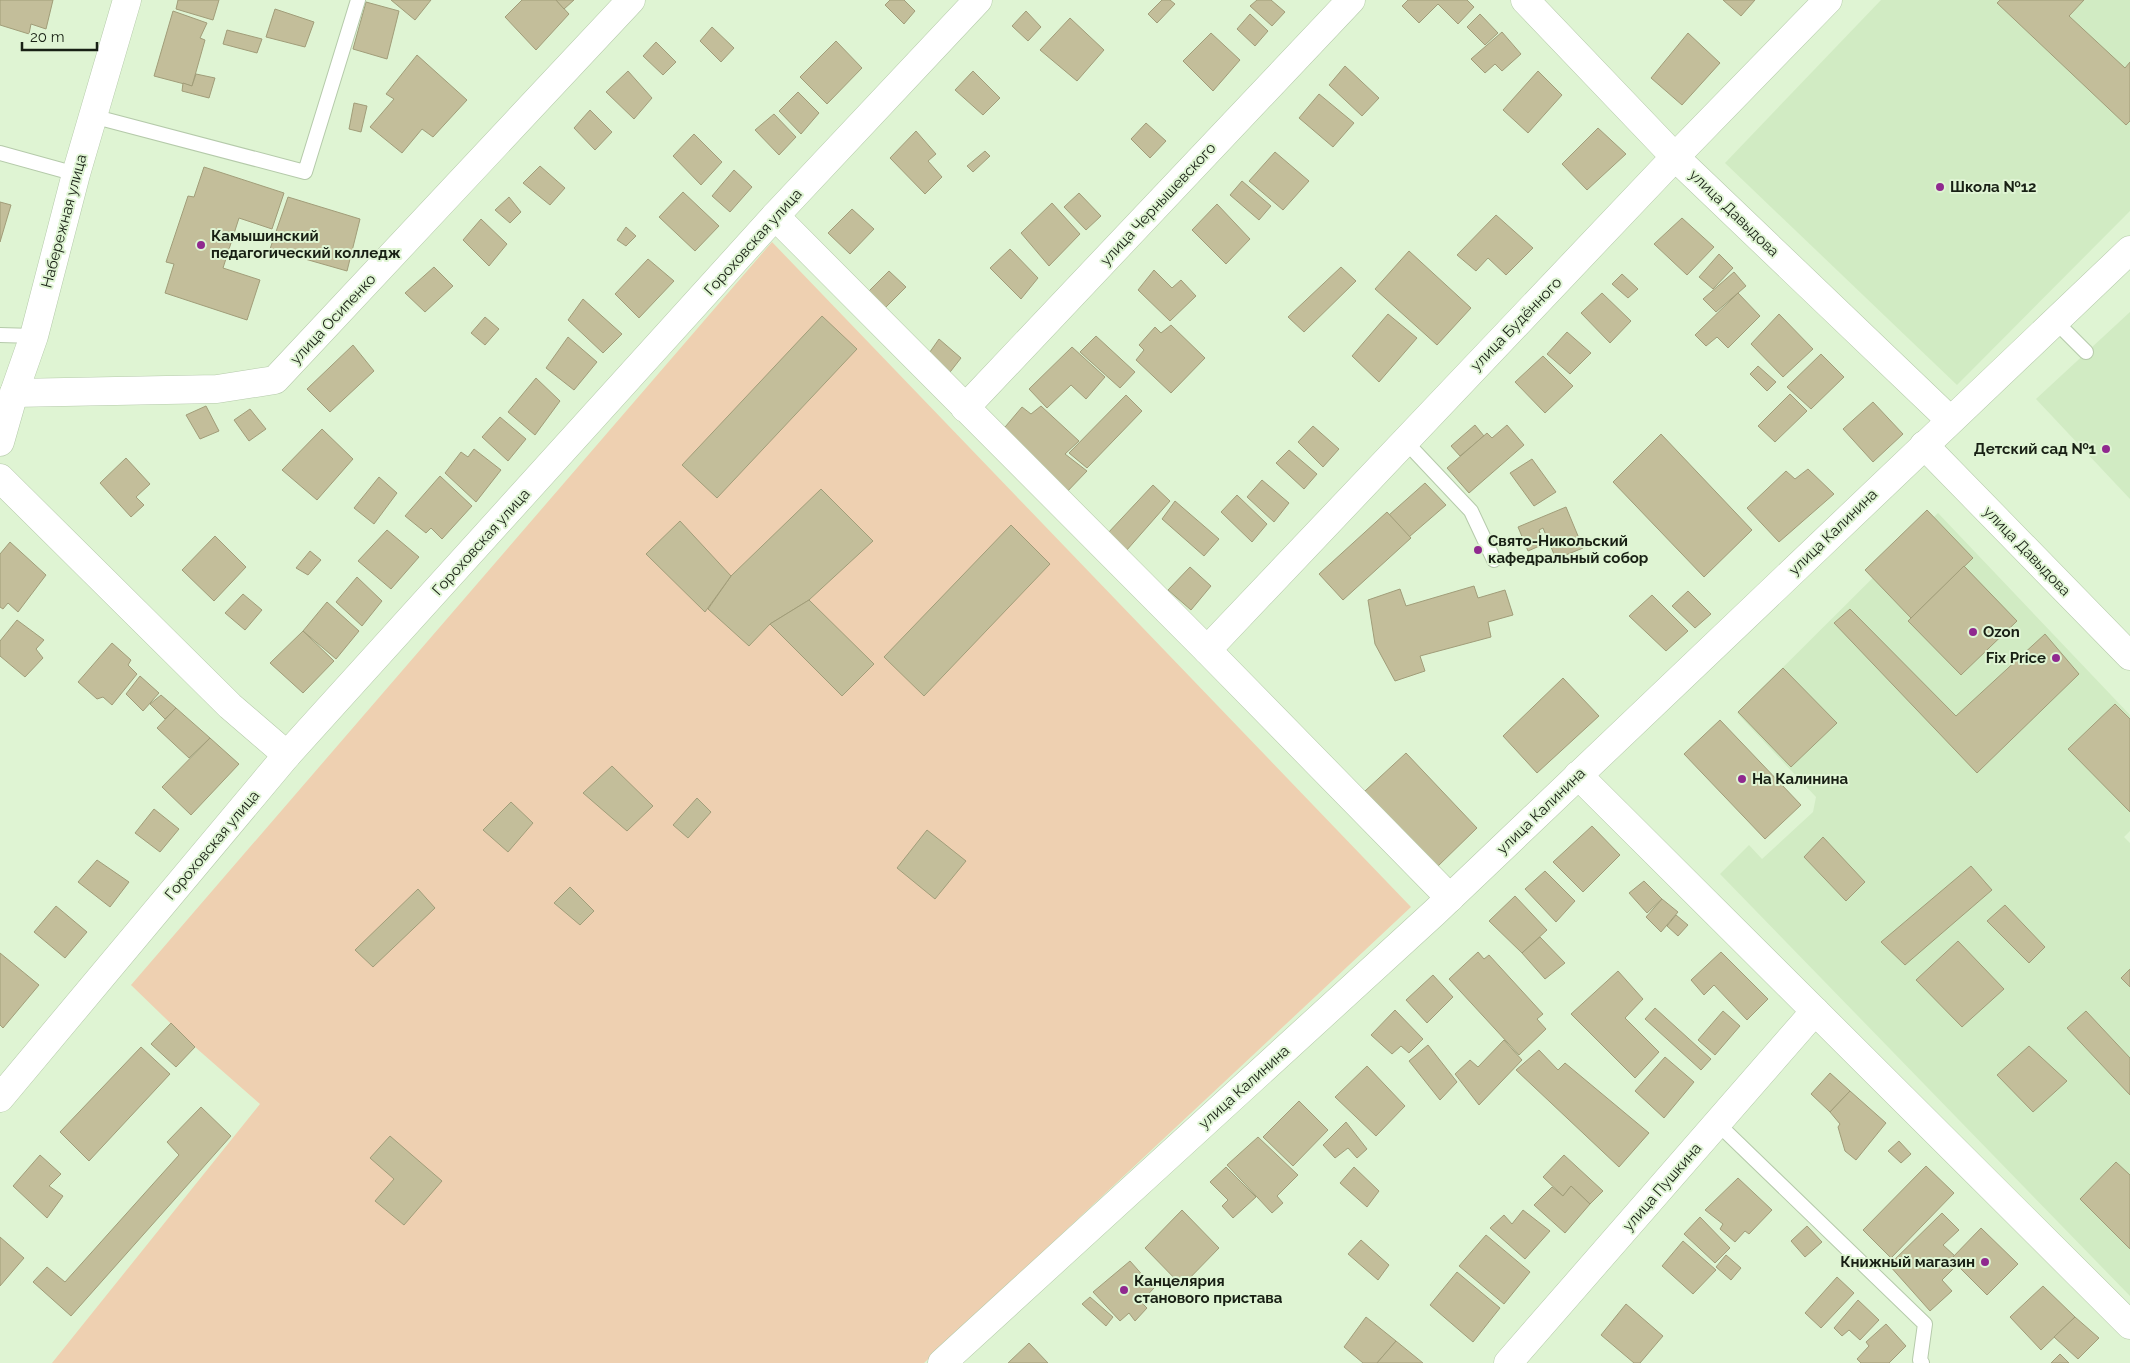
<svg xmlns="http://www.w3.org/2000/svg" width="2130" height="1363" viewBox="0 0 2130 1363" font-family="Raleway,sans-serif">
<style>
.built{fill:#d1ebc3}
.green{fill:#eed0b1}
.building{fill:#c3be9a;stroke:#a19d79}
.lines{fill:none;stroke-linecap:round;stroke-linejoin:round}
.service-casing{stroke:#b5caaa;stroke-width:16}
.minor-casing{stroke:#b5caaa;stroke-width:29}
.tertiary-casing{stroke:#b5caaa;stroke-width:29}
.service{stroke:#fff;stroke-width:14}
.minor{stroke:#fff;stroke-width:28}
.tertiary{stroke:#fff;stroke-width:28}
.poi-dot{fill:#90298f;stroke:#dff4d3;stroke-width:2}
.labels{text-anchor:middle;dominant-baseline:central;stroke-width:4;stroke-linejoin:round;paint-order:stroke}
.poi-label{font-size:15px;font-weight:bold;fill:#182014;stroke:#dff4d3;text-anchor:start}
.street-label{font-size:15px;fill:#182014;stroke:#dff4d3}
</style>
<rect width="100%" height="100%" fill="#dff4d3"/>
<g class="built">
<path d="M1881,0H2130V211L1957,385L1725,163Z"/>
<path d="M2130,312V499L2036,399Z"/>
<path d="M1938,513L2130,715V831L2124,837L2130,843V1296L1720,874L1749,845L1762,859L1813,812L1816,797L1737,713Z"/>
</g>
<path class="green" d="M772,242L1411,907L924,1363H52L260,1104L195,1047L131,985Z"/>
<g class="building">
<path d="M0,0H53L46,29L31,24L29,34L0,25Z"/>
<path d="M178,0H219L213,20L176,9Z"/>
<path d="M391,0H431L415,20Z"/>
<path d="M522,0H556L569,14L536,50L505,17Z"/>
<path d="M556,0H574L564,9Z"/>
<path d="M890,0H904L915,11L904,24L885,5Z"/>
<path d="M1162,0H1170L1175,4L1157,23L1148,14Z"/>
<path d="M1257,0H1271L1285,12L1272,26L1250,6Z"/>
<path d="M1408,0H1467L1474,7L1458,24L1438,4L1419,23L1402,6Z"/>
<path d="M1723,0H1755L1741,16Z"/>
<path d="M2000,0H2084L2069,16L2125,68L2130,62V121L2126,125L1997,3Z"/>
<path d="M366,2L399,11L387,59L353,49Z"/>
<path d="M275,9L314,22L305,47L266,37Z"/>
<path d="M173,11L207,23L200,38L205,40L192,86L154,76Z"/>
<path d="M1026,11L1041,27L1028,41L1012,26Z"/>
<path d="M1250,14L1268,31L1255,46L1237,29Z"/>
<path d="M1480,14L1498,33L1485,45L1467,27Z"/>
<path d="M1070,18L1104,50L1077,81L1040,50Z"/>
<path d="M712,27L734,48L721,62L700,41Z"/>
<path d="M227,30L262,39L257,53L223,44Z"/>
<path d="M1502,32L1521,54L1502,71L1495,64L1485,73L1471,59Z"/>
<path d="M1211,33L1240,60L1213,91L1183,61Z"/>
<path d="M1688,33L1720,63L1682,105L1651,78Z"/>
<path d="M836,41L862,68L827,104L800,77Z"/>
<path d="M656,42L676,62L663,75L643,56Z"/>
<path d="M417,55L467,100L433,137L422,129L402,153L370,127L394,99L386,94Z"/>
<path d="M1345,66L1379,98L1362,116L1329,85Z"/>
<path d="M628,71L652,98L634,119L606,92Z"/>
<path d="M973,71L1000,98L983,115L955,90Z"/>
<path d="M1538,71L1562,95L1528,133L1503,110Z"/>
<path d="M196,74L215,78L209,98L182,91L183,83L192,86Z"/>
<path d="M798,92L819,113L801,134L779,111Z"/>
<path d="M1319,94L1354,123L1333,147L1299,118Z"/>
<path d="M354,103L367,106L361,132L349,129Z"/>
<path d="M590,110L612,132L595,150L574,128Z"/>
<path d="M774,114L796,137L779,155L755,130Z"/>
<path d="M1146,123L1166,141L1150,158L1131,139Z"/>
<path d="M1598,128L1626,154L1587,190L1562,164Z"/>
<path d="M916,131L936,154L928,161L942,177L925,194L890,158Z"/>
<path d="M694,134L722,162L701,185L673,156Z"/>
<path d="M985,151L990,156L973,172L967,166Z"/>
<path d="M1275,152L1309,181L1283,210L1249,181Z"/>
<path d="M540,166L565,188L550,205L523,183Z"/>
<path d="M204,167L284,193L272,229L239,218L223,268L260,280L247,320L165,293L174,264L166,262L188,196L194,197Z"/>
<path d="M734,170L752,187L730,212L712,196Z"/>
<path d="M1242,181L1271,206L1259,220L1230,195Z"/>
<path d="M683,192L719,226L695,251L659,217Z"/>
<path d="M1079,193L1101,216L1086,230L1064,207Z"/>
<path d="M288,197L360,219L347,271L270,249Z"/>
<path d="M509,197L521,212L510,223L495,210Z"/>
<path d="M0,202L11,205L0,242Z"/>
<path d="M1052,203L1080,234L1049,266L1021,233Z"/>
<path d="M1217,204L1250,239L1226,264L1192,230Z"/>
<path d="M852,209L874,229L850,254L828,233Z"/>
<path d="M1496,215L1533,248L1506,275L1488,258L1476,271L1457,255Z"/>
<path d="M1682,218L1714,247L1687,275L1654,244Z"/>
<path d="M481,219L507,244L489,266L463,240Z"/>
<path d="M626,227L636,236L626,246L617,240Z"/>
<path d="M1010,249L1038,278L1021,299L990,268Z"/>
<path d="M1409,251L1471,308L1437,345L1375,289Z"/>
<path d="M1719,254L1733,268L1713,289L1699,277Z"/>
<path d="M648,259L674,281L639,318L615,294Z"/>
<path d="M434,267L453,286L425,312L405,293Z"/>
<path d="M1341,267L1356,281L1304,332L1288,317Z"/>
<path d="M1154,270L1172,288L1181,280L1196,296L1170,321L1138,290Z"/>
<path d="M889,271L906,287L883,310L867,293Z"/>
<path d="M1734,272L1746,286L1716,312L1703,299Z"/>
<path d="M1622,274L1638,289L1628,298L1612,284Z"/>
<path d="M1602,293L1631,321L1610,343L1581,313Z"/>
<path d="M1738,293L1760,316L1728,348L1717,337L1706,346L1695,335Z"/>
<path d="M583,299L622,334L603,353L568,320Z"/>
<path d="M1388,314L1417,338L1379,382L1352,356Z"/>
<path d="M1779,314L1813,349L1783,377L1751,344Z"/>
<path d="M822,316L857,349L717,498L682,465Z"/>
<path d="M485,317L499,329L485,345L471,333Z"/>
<path d="M1171,325L1205,358L1171,393L1136,360L1144,350L1139,345L1155,327L1161,333Z"/>
<path d="M1567,332L1591,353L1570,374L1547,354Z"/>
<path d="M1096,336L1135,372L1120,388L1080,352Z"/>
<path d="M568,337L597,362L574,390L546,368Z"/>
<path d="M939,339L961,358L947,376L925,359Z"/>
<path d="M353,345L374,371L330,412L307,389Z"/>
<path d="M1072,347L1105,377L1086,399L1071,385L1047,408L1029,389Z"/>
<path d="M1821,354L1844,377L1811,409L1787,387Z"/>
<path d="M1543,356L1573,386L1545,413L1515,382Z"/>
<path d="M1758,366L1776,382L1767,391L1750,374Z"/>
<path d="M536,378L560,401L535,435L508,412Z"/>
<path d="M1790,394L1807,411L1775,442L1758,426Z"/>
<path d="M1126,395L1142,411L1087,468L1069,453Z"/>
<path d="M1873,402L1903,434L1873,462L1843,429Z"/>
<path d="M206,406L219,431L200,439L186,415Z"/>
<path d="M1041,406L1079,441L1065,454L1087,471L1063,496L1000,433L1022,407L1031,414Z"/>
<path d="M250,409L266,429L249,441L234,420Z"/>
<path d="M500,417L526,439L508,461L482,437Z"/>
<path d="M1475,425L1484,436L1460,456L1451,446Z"/>
<path d="M1507,425L1524,445L1469,493L1447,468L1487,433L1492,438Z"/>
<path d="M1313,426L1339,449L1323,467L1298,442Z"/>
<path d="M322,429L353,459L317,500L282,470Z"/>
<path d="M1661,434L1752,530L1704,577L1613,482Z"/>
<path d="M474,449L501,470L476,502L445,473L461,452L468,457Z"/>
<path d="M1289,450L1317,474L1304,489L1276,463Z"/>
<path d="M126,458L150,484L136,497L144,505L131,517L100,483Z"/>
<path d="M1532,459L1556,492L1534,506L1510,473Z"/>
<path d="M1808,469L1834,494L1779,542L1747,508L1786,471L1795,479Z"/>
<path d="M440,476L472,506L442,539L431,528L426,533L405,516Z"/>
<path d="M379,477L397,493L374,524L354,508Z"/>
<path d="M1262,480L1289,503L1274,522L1247,497Z"/>
<path d="M1425,483L1446,505L1409,537L1389,515Z"/>
<path d="M1153,485L1170,501L1126,551L1107,534Z"/>
<path d="M821,489L873,541L809,600L770,624L749,646L708,609L731,576Z"/>
<path d="M1237,495L1267,524L1252,542L1221,512Z"/>
<path d="M1175,501L1219,539L1204,556L1162,519Z"/>
<path d="M1566,507L1583,548L1556,559L1543,528L1539,530L1544,544L1528,551L1518,527Z"/>
<path d="M1927,510L1973,558L1911,618L1865,570Z"/>
<path d="M1387,512L1411,538L1343,600L1319,574Z"/>
<path d="M680,521L731,576L705,612L646,554Z"/>
<path d="M1011,525L1050,564L924,696L884,657Z"/>
<path d="M387,530L419,557L391,589L358,561Z"/>
<path d="M215,536L246,567L214,601L182,570Z"/>
<path d="M10,542L46,575L18,612L8,603L3,609L0,607V554Z"/>
<path d="M310,551L321,560L308,575L296,568Z"/>
<path d="M1964,566L2017,621L1961,675L1908,621Z"/>
<path d="M1190,567L1211,586L1191,610L1168,590Z"/>
<path d="M357,577L382,601L362,626L336,602Z"/>
<path d="M1474,586L1478,598L1505,590L1513,615L1488,622L1491,637L1420,656L1425,671L1395,681L1375,644L1368,600L1400,589L1406,606Z"/>
<path d="M1688,591L1711,614L1695,628L1672,606Z"/>
<path d="M243,594L262,610L245,630L225,613Z"/>
<path d="M1652,595L1688,631L1666,651L1629,616Z"/>
<path d="M809,600L874,664L842,696L770,624Z"/>
<path d="M327,602L359,631L336,659L303,631Z"/>
<path d="M1850,609L1956,716L2045,634L2079,674L1977,773L1834,623Z"/>
<path d="M17,620L44,640L36,649L43,658L25,677L0,656V641Z"/>
<path d="M303,631L334,661L303,693L270,663Z"/>
<path d="M112,643L131,660L128,665L137,674L112,705L103,697L97,699L78,682Z"/>
<path d="M1783,668L1837,723L1791,767L1738,712Z"/>
<path d="M140,676L159,693L143,711L126,694Z"/>
<path d="M1563,678L1599,716L1537,773L1503,736Z"/>
<path d="M161,695L176,708L165,719L150,704Z"/>
<path d="M2115,704L2130,719V812L2068,749Z"/>
<path d="M176,708L210,738L189,758L157,728Z"/>
<path d="M1720,720L1801,805L1765,839L1684,754Z"/>
<path d="M210,738L239,764L191,815L162,787Z"/>
<path d="M1406,753L1477,828L1437,867L1365,791Z"/>
<path d="M612,766L653,806L627,831L583,793Z"/>
<path d="M697,798L711,812L688,838L673,825Z"/>
<path d="M511,802L533,823L508,852L483,830Z"/>
<path d="M154,809L179,829L160,852L135,833Z"/>
<path d="M1592,826L1620,855L1583,892L1553,862Z"/>
<path d="M927,830L966,861L935,899L897,868Z"/>
<path d="M1823,837L1865,882L1846,901L1804,857Z"/>
<path d="M97,860L129,882L110,907L78,882Z"/>
<path d="M1971,866L1992,890L1905,965L1881,942Z"/>
<path d="M1545,871L1575,901L1556,922L1525,889Z"/>
<path d="M1644,881L1662,899L1647,913L1629,893Z"/>
<path d="M570,887L594,911L580,925L554,903Z"/>
<path d="M418,889L435,908L373,967L355,950Z"/>
<path d="M1515,896L1547,930L1522,953L1489,921Z"/>
<path d="M1662,899L1678,912L1661,932L1646,917Z"/>
<path d="M2005,905L2045,947L2029,963L1987,921Z"/>
<path d="M56,906L87,932L65,958L34,932Z"/>
<path d="M1676,915L1688,925L1678,936L1667,926Z"/>
<path d="M1540,937L1565,963L1545,979L1522,953Z"/>
<path d="M1958,941L2004,989L1962,1027L1916,980Z"/>
<path d="M1478,952L1484,959L1489,955L1543,1014L1537,1019L1546,1029L1519,1055L1449,979Z"/>
<path d="M1721,952L1768,999L1747,1020L1714,985L1704,995L1691,980Z"/>
<path d="M0,953L39,985L3,1028L0,1025Z"/>
<path d="M2130,969V987L2121,978Z"/>
<path d="M1618,971L1643,999L1625,1018L1659,1052L1635,1078L1571,1014Z"/>
<path d="M1433,975L1453,997L1427,1023L1406,1000Z"/>
<path d="M1655,1008L1711,1059L1701,1070L1645,1019Z"/>
<path d="M1395,1010L1423,1039L1409,1053L1401,1046L1392,1054L1371,1035Z"/>
<path d="M1723,1011L1740,1026L1715,1055L1698,1040Z"/>
<path d="M2086,1011L2130,1058V1095L2067,1028Z"/>
<path d="M171,1023L195,1047L176,1067L151,1044Z"/>
<path d="M1504,1040L1522,1060L1479,1105L1455,1074L1470,1060L1478,1067Z"/>
<path d="M1428,1045L1457,1082L1440,1100L1409,1061Z"/>
<path d="M2029,1046L2067,1081L2033,1112L1997,1075Z"/>
<path d="M141,1047L170,1074L89,1161L60,1132Z"/>
<path d="M1539,1050L1558,1070L1565,1063L1649,1133L1619,1167L1516,1070Z"/>
<path d="M1665,1057L1694,1082L1664,1118L1635,1091Z"/>
<path d="M1367,1066L1405,1106L1376,1136L1335,1097Z"/>
<path d="M1830,1073L1850,1091L1830,1112L1811,1094Z"/>
<path d="M1850,1091L1886,1123L1856,1160L1845,1151L1838,1127L1840,1124L1830,1112Z"/>
<path d="M1299,1101L1328,1130L1293,1166L1263,1137Z"/>
<path d="M201,1107L231,1136L71,1316L33,1282L47,1267L65,1282L179,1155L167,1142Z"/>
<path d="M1346,1122L1367,1149L1357,1158L1348,1148L1335,1158L1323,1145Z"/>
<path d="M390,1136L442,1181L404,1225L375,1201L394,1179L370,1158Z"/>
<path d="M1258,1137L1298,1175L1277,1196L1283,1203L1272,1213L1227,1165Z"/>
<path d="M1899,1141L1911,1154L1901,1163L1888,1151Z"/>
<path d="M40,1155L61,1174L49,1186L63,1196L47,1218L13,1186Z"/>
<path d="M1564,1155L1603,1191L1590,1204L1571,1186L1563,1196L1543,1177Z"/>
<path d="M2116,1162L2130,1175V1249L2080,1199Z"/>
<path d="M1926,1166L1954,1193L1891,1258L1863,1230Z"/>
<path d="M1226,1167L1256,1197L1233,1218L1222,1206L1228,1200L1210,1182Z"/>
<path d="M1354,1167L1379,1191L1367,1207L1340,1183Z"/>
<path d="M1738,1178L1772,1210L1749,1234L1745,1231L1735,1242L1720,1229L1723,1224L1705,1210Z"/>
<path d="M1571,1186L1590,1204L1565,1233L1534,1205L1552,1187L1563,1196Z"/>
<path d="M1182,1210L1219,1248L1182,1286L1145,1248Z"/>
<path d="M1523,1210L1550,1231L1525,1259L1490,1228L1504,1215L1512,1224Z"/>
<path d="M1942,1213L1959,1230L1943,1245L1955,1256L1951,1259L1957,1265L1942,1280L1952,1291L1930,1311L1889,1265Z"/>
<path d="M1700,1217L1730,1248L1715,1263L1684,1234Z"/>
<path d="M1807,1226L1822,1242L1805,1257L1791,1241Z"/>
<path d="M1981,1228L2018,1264L1987,1295L1951,1259Z"/>
<path d="M1486,1235L1530,1272L1504,1304L1459,1266Z"/>
<path d="M0,1237L24,1258L0,1286Z"/>
<path d="M1361,1240L1389,1265L1378,1280L1348,1254Z"/>
<path d="M1683,1241L1716,1270L1693,1294L1662,1266Z"/>
<path d="M1726,1255L1741,1268L1731,1280L1716,1267Z"/>
<path d="M1130,1261L1154,1288L1141,1302L1147,1308L1135,1321L1129,1313L1120,1321L1093,1292Z"/>
<path d="M1457,1272L1500,1308L1473,1342L1430,1305Z"/>
<path d="M1837,1277L1854,1293L1821,1328L1805,1313Z"/>
<path d="M2043,1286L2075,1317L2041,1350L2010,1317Z"/>
<path d="M1090,1297L1113,1317L1106,1326L1082,1304Z"/>
<path d="M1858,1300L1879,1320L1860,1340L1849,1330L1842,1336L1834,1328Z"/>
<path d="M1626,1304L1663,1336L1640,1363H1634L1601,1335Z"/>
<path d="M1366,1317L1396,1341L1377,1363H1363L1344,1347Z"/>
<path d="M2075,1317L2099,1338L2078,1359L2054,1337Z"/>
<path d="M1886,1324L1906,1346L1889,1363H1861L1857,1359L1869,1346L1866,1342Z"/>
<path d="M1396,1341L1423,1363H1377Z"/>
<path d="M1029,1343L1048,1363H1008Z"/>
<path d="M2060,1354L2069,1363H2051Z"/>
</g>
<g class="lines">
<defs>
<g id="service">
<path d="M92,116L305,172L358,0"/>
<path d="M0,153L76,174"/>
<path d="M2055,321L2086,352"/>
<path d="M0,335L34,336"/>
<path d="M1405,441L1471,511L1494,560"/>
<path d="M1717,1123L1925,1324L1920,1360L1922,1363"/>
</g>
<g id="minor">
<path d="M1525,0L1675,157L1950,420"/>
<path d="M775,216L1207,650L1450,898"/>
<path d="M14,393L217,389L275,380L631,0"/>
<path d="M965,408L1351,0"/>
<path d="M0,442L14,393L34,336L76,174L127,0"/>
<path d="M1924,445L2130,656"/>
<path d="M0,478L230,706L287,755"/>
<path d="M1207,650L1675,157L1828,0"/>
<path d="M1578,775L2130,1325"/>
<path d="M0,1098L287,755L775,216L978,0"/>
<path d="M1508,1363L1815,1011"/>
</g>
<path id="tertiary" d="M942,1363L1434,913L2130,250"/>
</defs>
<use href="#service" class="service-casing"/>
<use href="#minor" class="minor-casing"/>
<use href="#tertiary" class="tertiary-casing"/>
<use href="#service" class="service"/>
<use href="#minor" class="minor"/>
<use href="#tertiary" class="tertiary"/>
</g>
<g class="poi-dot">
<circle cx="1940" cy="187" r="5"/>
<circle cx="201" cy="245" r="5"/>
<circle cx="2106" cy="449" r="5"/>
<circle cx="1478" cy="550" r="5"/>
<circle cx="1973" cy="632" r="5"/>
<circle cx="2056" cy="658" r="5"/>
<circle cx="1742" cy="779" r="5"/>
<circle cx="1985" cy="1262" r="5"/>
<circle cx="1124" cy="1290" r="5"/>
</g>
<g class="labels">
<g class="poi-label">
<text x="1950" y="187">Школа №12</text>
<text x="211" y="236">Камышинский<tspan x="211" dy="17">педагогический колледж</tspan></text>
<text x="2096" y="449" text-anchor="end">Детский сад №1</text>
<text x="1488" y="541">Свято-Никольский<tspan x="1488" dy="17">кафедральный собор</tspan></text>
<text x="1983" y="632">Ozon</text>
<text x="2046" y="658" text-anchor="end">Fix Price</text>
<text x="1752" y="779">На Калинина</text>
<text x="1975" y="1262" text-anchor="end">Книжный магазин</text>
<text x="1134" y="1281">Канцелярия<tspan x="1134" dy="17">станового пристава</tspan></text>
</g>
<g class="street-label">
<text transform="translate(1158 204) rotate(-47)">улица Чернышевского</text>
<text transform="translate(1734 213) rotate(44)">улица Давыдова</text>
<text transform="translate(64 221) rotate(-75)">Набережная улица</text>
<text transform="translate(753 242) rotate(-48)">Гороховская улица</text>
<text transform="translate(333 319) rotate(-47)">улица Осипенко</text>
<text transform="translate(1516 324) rotate(-46)">улица Будённого</text>
<text transform="translate(1833 532) rotate(-44)">улица Калинина</text>
<text transform="translate(481 542) rotate(-48)">Гороховская улица</text>
<text transform="translate(2027 551) rotate(46)">улица Давыдова</text>
<text transform="translate(1541 811) rotate(-44)">улица Калинина</text>
<text transform="translate(212 845) rotate(-50)">Гороховская улица</text>
<text transform="translate(1244 1087) rotate(-42)">улица Калинина</text>
<text transform="translate(1662 1187) rotate(-49)">улица Пушкина</text>
</g>
</g>
<path d="M22 42v8h75v-8" fill="none" stroke="#182014" stroke-width="2.5"/>
<text x="30" y="42" font-size="15" fill="#182014" stroke="#dff4d3" stroke-width="4" paint-order="stroke">20 m</text>
</svg>
